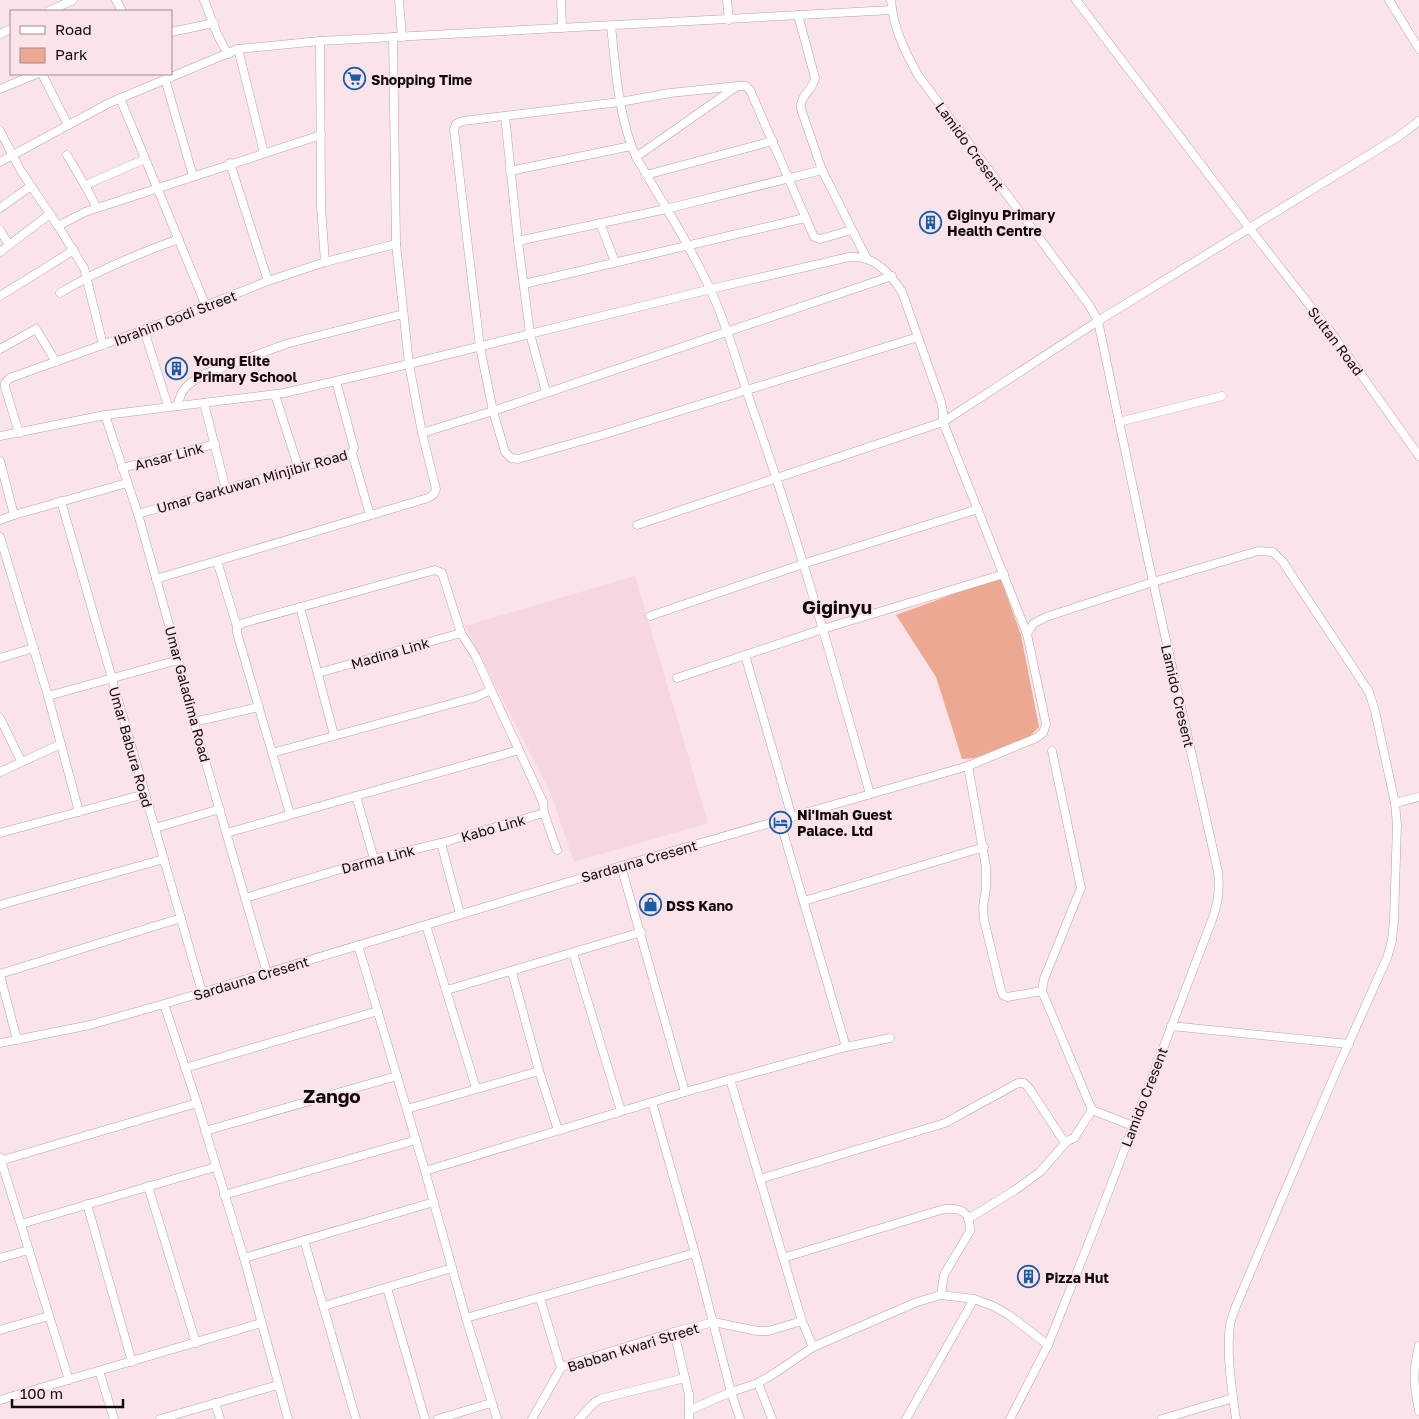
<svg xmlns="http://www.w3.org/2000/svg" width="1419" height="1419" viewBox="0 0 1419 1419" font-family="'Golos Text',sans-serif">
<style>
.built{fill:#f6d6df}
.green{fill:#eda891}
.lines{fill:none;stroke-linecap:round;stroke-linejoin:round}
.minor-casing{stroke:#b7a1a7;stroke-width:9}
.minor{stroke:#fff;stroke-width:8}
.labels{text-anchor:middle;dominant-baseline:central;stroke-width:4;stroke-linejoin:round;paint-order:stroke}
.poi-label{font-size:14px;font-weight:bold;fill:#110a0c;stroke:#fbe3ea;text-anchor:start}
.street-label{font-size:14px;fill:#110a0c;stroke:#fbe3ea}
.district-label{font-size:19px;font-weight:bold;fill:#110a0c;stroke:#fbe3ea}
</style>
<rect width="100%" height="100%" fill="#fbe3ea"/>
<path class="built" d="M635,576L708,823L574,862L550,792L465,626Z"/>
<path class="green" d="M1000,577L1021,635L1039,727L1030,736L975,758L962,759L936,677L896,615Z"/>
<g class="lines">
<defs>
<g id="minor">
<path d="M116,0L122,11"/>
<path d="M204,0C212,18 216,38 229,54"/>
<path d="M399,0L402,37"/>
<path d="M561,0L562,28"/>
<path d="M727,0L729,20"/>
<path d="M891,0C893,27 905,52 918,75L1089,305L1098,321L1149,564L1218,872C1220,890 1218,903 1212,920L1093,1232L1048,1345L1010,1419"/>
<path d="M1076,0L1250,229L1336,339L1419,456"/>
<path d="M1389,0L1419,49"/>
<path d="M49,11L73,0"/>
<path d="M798,15L815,78C813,90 799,96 801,109L822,170L867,259"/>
<path d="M611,26C616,70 618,116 636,157C661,200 689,243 710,289C728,327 738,367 752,407C797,534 833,664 870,794"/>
<path d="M171,32L214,23"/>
<path d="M0,34L11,29"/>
<path d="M320,41L321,206L325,262"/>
<path d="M238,49L264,153"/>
<path d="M42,74L68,125"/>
<path d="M165,79L193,176"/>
<path d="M0,89L36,74"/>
<path d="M120,98L206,306"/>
<path d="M505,116L518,241L530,334L546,392"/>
<path d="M0,131L21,171L58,226L84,268L103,345"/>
<path d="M67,155L87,189"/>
<path d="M636,157L736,87"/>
<path d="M0,162L109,103L238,49L320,41L892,10"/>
<path d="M230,163L268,281"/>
<path d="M510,171L631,146"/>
<path d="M646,175L773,141"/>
<path d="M0,208L31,186"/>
<path d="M97,208L87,189V186L90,183L145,159"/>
<path d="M600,223L615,262"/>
<path d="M58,226L85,212L321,135"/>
<path d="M0,230L9,245"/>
<path d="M852,230L820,239L814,237L750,90L746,86H738L670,93L620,102L463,121L456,124L454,130L480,347L493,411L505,452L511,458L518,459L602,435L918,337"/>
<path d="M518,241L666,209L822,170"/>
<path d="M0,252L50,214"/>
<path d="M524,284L805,218"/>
<path d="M60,293C98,270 137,254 179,239"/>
<path d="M0,296L74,250"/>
<path d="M144,330L168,406"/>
<path d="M0,349L36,329L56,362"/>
<path d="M275,395L299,469"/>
<path d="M204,403L226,490"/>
<path d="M177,406L182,392L188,385L202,375L286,344L403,314"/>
<path d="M105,415L138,514L173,639L191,712L267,973"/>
<path d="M1119,422L1222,396"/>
<path d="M19,433L5,387V383L10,378L144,330L268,281L325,262L396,244"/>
<path d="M422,433L493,411L892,276"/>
<path d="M0,436L105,415L284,393L409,364L711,289L849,257C874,255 890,273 902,292L941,402L943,412V422L1027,634"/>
<path d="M352,453L370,515"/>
<path d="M0,461L14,515"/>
<path d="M122,468L215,444"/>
<path d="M61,501L202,992"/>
<path d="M138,514L352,453L354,448L336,381"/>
<path d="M0,520L14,515L127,483"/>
<path d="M637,525L943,422L1098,321L1398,137L1419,121"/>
<path d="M0,537L48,696L79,812"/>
<path d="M217,561L237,627"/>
<path d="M156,579L428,498L434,494L436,489L422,433L409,364L396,244L393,37"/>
<path d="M300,607L334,735"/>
<path d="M650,616L803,564L978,509"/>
<path d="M745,655L792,817"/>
<path d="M0,658L34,648"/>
<path d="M318,673L461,633"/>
<path d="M677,678L823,629L1004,574"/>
<path d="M491,690L543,802L544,813L557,850"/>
<path d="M48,696L178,660"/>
<path d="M0,718L21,761"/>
<path d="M194,722L259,707"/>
<path d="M1052,751L1081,888L1044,979L1042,991L1092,1110L1133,1126"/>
<path d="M272,753L476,697L491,690L476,657L461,633L442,573L435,570L243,623L237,627V633C255,693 272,754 290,814"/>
<path d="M968,766L986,867V888L983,907L984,920L1001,990L1003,995L1007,997L1042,991"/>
<path d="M0,772L61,744"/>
<path d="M356,796L519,750"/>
<path d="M1395,803L1419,797"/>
<path d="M780,821L846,1047"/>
<path d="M155,828L220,809"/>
<path d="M0,833L145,794"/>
<path d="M227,833L356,796L374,859"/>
<path d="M441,843L544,813"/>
<path d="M621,866L685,1092"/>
<path d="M245,898L374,859L441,843L460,914"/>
<path d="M804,901L984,847"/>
<path d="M0,905L164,859"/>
<path d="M426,925L476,1088"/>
<path d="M358,945L425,1171L466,1318L497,1419"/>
<path d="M573,953L621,1111"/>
<path d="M512,972L539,1071L558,1130"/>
<path d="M0,974L181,918"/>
<path d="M0,975L17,1040"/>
<path d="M447,990L641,932"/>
<path d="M164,1004L197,1103L244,1258L288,1419"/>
<path d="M1171,1026L1349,1044"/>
<path d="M0,1043L90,1025L164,1004L621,866L968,766L1036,738L1043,733L1046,724L1027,634L1033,624L1046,617L1153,582L1258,551L1273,552L1283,562L1369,692L1375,711L1395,803L1397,825L1394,920L1392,941L1387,958L1338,1067L1236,1306C1234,1312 1231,1319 1230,1325C1226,1354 1232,1390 1236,1419"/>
<path d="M185,1068L378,1011"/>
<path d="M730,1079L802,1321"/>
<path d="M652,1102L695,1253L731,1392L740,1419"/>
<path d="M407,1109L539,1071"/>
<path d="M205,1131L397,1076"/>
<path d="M0,1157L69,1380"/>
<path d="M0,1161L197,1103"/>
<path d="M425,1171L685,1092L846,1047L890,1038"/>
<path d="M760,1179L945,1123L1018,1083H1024L1029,1088L1063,1140L1067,1141"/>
<path d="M148,1186L196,1343"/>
<path d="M224,1195L416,1140"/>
<path d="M87,1204L132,1362"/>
<path d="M968,1219L1015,1190L1040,1172L1067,1141L1074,1138L1092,1110"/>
<path d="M21,1224L215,1167"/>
<path d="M304,1240L356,1419"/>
<path d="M0,1258L29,1250"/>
<path d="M244,1258L434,1202"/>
<path d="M783,1258L944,1209C962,1208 970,1211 970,1231L944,1275L941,1295"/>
<path d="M387,1288L425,1419"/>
<path d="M540,1298L561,1368"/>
<path d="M324,1306L452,1268"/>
<path d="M466,1318L695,1253"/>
<path d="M0,1330L49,1316"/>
<path d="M674,1332L689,1395V1419"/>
<path d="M1419,1346C1412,1374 1414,1384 1419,1411"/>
<path d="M99,1371L114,1419"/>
<path d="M758,1383L772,1419"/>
<path d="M0,1400L261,1323"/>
<path d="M215,1403L220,1419"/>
<path d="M690,1410L731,1392L758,1383L775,1373L813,1347"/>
<path d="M160,1419L278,1385"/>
<path d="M438,1419L491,1403"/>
<path d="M532,1419L561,1368L567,1365L674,1332L714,1322L757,1331H768L802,1321L813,1347L917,1302L941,1295L974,1299L993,1306L1009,1315L1048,1345"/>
<path d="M579,1419L594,1403L600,1399L685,1378"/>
<path d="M906,1419L974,1299"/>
<path d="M1162,1419L1233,1398"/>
</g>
</defs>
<use href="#minor" class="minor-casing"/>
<use href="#minor" class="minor"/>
</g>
<defs>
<symbol id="supermarket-ring" viewBox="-11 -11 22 22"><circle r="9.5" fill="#fbe3ea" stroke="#175bab" stroke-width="1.5"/><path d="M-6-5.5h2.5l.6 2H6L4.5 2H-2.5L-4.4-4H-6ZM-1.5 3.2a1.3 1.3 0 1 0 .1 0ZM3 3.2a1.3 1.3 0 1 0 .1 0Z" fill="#175bab"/></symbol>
<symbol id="building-ring" viewBox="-11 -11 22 22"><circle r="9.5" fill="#fbe3ea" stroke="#175bab" stroke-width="1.5"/><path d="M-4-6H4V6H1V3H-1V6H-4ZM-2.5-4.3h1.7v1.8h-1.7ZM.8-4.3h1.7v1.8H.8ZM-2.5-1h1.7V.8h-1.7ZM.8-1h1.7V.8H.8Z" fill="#175bab"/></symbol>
<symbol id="hotel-ring" viewBox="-11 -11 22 22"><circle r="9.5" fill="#fbe3ea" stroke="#175bab" stroke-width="1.5"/><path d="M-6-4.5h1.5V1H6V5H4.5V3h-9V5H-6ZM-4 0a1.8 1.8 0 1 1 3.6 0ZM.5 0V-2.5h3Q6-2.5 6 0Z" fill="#175bab"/></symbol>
<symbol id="shop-ring" viewBox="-11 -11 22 22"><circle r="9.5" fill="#fbe3ea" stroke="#175bab" stroke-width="1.5"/><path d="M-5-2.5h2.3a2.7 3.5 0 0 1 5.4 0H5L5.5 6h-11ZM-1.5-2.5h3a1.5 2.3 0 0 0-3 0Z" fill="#175bab"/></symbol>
</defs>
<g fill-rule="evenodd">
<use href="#supermarket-ring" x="342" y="66" width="25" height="25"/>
<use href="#building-ring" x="918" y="210" width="25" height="25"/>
<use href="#building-ring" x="164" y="356" width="25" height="25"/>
<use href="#hotel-ring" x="768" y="810" width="25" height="25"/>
<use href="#shop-ring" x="638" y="892" width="25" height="25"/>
<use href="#building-ring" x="1016" y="1264" width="25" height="25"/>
</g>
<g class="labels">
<g class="poi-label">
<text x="371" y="79">Shopping Time</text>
<text x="947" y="214">Giginyu Primary<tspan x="947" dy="16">Health Centre</tspan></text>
<text x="193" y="360">Young Elite<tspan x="193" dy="16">Primary School</tspan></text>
<text x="797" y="814">Ni'Imah Guest<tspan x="797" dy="16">Palace. Ltd</tspan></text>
<text x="666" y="905">DSS Kano</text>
<text x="1045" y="1277">Pizza Hut</text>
</g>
<g class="street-label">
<text transform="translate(970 146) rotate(54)">Lamido Cresent</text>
<text transform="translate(175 318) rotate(-21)">Ibrahim Godi Street</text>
<text transform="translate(1336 341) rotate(53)">Sultan Road</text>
<text transform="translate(169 456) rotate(-15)">Ansar Link</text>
<text transform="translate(252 481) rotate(-16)">Umar Garkuwan Minjibir Road</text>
<text transform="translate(390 653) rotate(-16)">Madina Link</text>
<text transform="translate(188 694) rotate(75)">Umar Galadima Road</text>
<text transform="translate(1178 696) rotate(77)">Lamido Cresent</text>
<text transform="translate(131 747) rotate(74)">Umar Babura Road</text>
<text transform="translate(493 828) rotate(-16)">Kabo Link</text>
<text transform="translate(378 859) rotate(-15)">Darma Link</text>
<text transform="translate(639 861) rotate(-16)">Sardauna Cresent</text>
<text transform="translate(251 978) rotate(-17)">Sardauna Cresent</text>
<text transform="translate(1144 1097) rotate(-69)">Lamido Cresent</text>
<text transform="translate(633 1347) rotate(-17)">Babban Kwari Street</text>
</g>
<g class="district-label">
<text x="837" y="606">Giginyu</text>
<text x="332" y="1095">Zango</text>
</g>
</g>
<rect x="10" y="10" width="162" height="65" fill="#fbe3ea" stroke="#9d8c91"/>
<rect x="20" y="26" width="25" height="8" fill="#ffffff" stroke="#9d8c91"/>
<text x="55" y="35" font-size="15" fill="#110a0c">Road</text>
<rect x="20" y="48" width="25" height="15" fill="#eda891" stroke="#9d8c91"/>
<text x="55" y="60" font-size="15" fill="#110a0c">Park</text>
<path d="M12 1399v8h111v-8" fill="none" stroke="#110a0c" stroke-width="2.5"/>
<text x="20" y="1399" font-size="15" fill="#110a0c" stroke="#fbe3ea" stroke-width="4" paint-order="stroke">100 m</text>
</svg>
